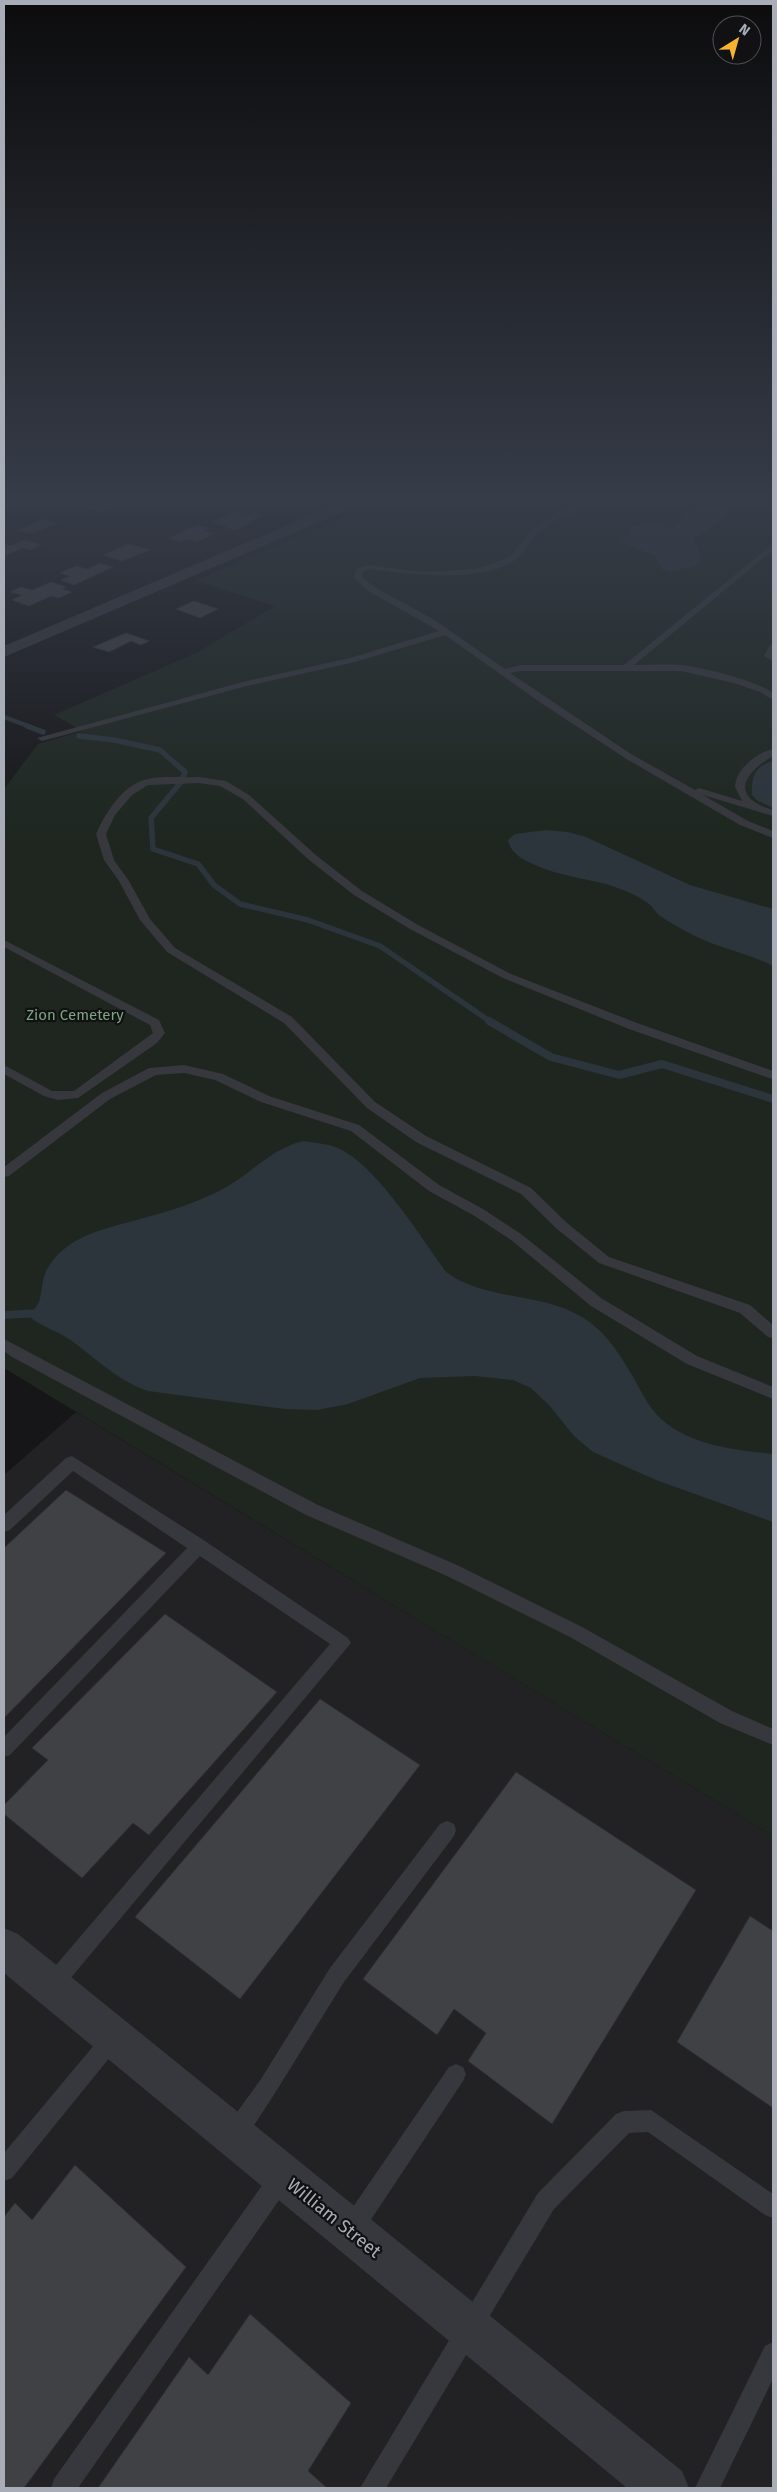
<svg xmlns="http://www.w3.org/2000/svg" width="777" height="2492" viewBox="0 0 777 2492" font-family="'Fira Sans',sans-serif">
<style>
.built{fill:#222225}
.green{fill:#1e261f}
.water{fill:#2c353c}
.lines{fill:none;stroke-linecap:round;stroke-linejoin:round}
.stream-far2{stroke:#2c353c;stroke-width:4.5}
.stream-far1{stroke:#2c353c;stroke-width:5.5}
.stream{stroke:#2c353c;stroke-width:8}
.building{fill:#404145;stroke:#303034}
.service{fill:#37383d;fill-rule:evenodd}
.minor{fill:#37383d;fill-rule:evenodd}
.labels{text-anchor:middle;dominant-baseline:central;stroke-width:4.5;stroke-linejoin:round;paint-order:stroke}
.park-label{font-size:15px;fill:#7ea480;stroke:#111113}
.near-street-label{font-size:18px;fill:#a8adb8;stroke:#111113}
</style>
<rect width="100%" height="100%" fill="#161618"/>
<path class="built" d="M76,1412L773,1836V2488H4V1475Z"/>
<path class="green" d="M393,496H773V1836L4,1368V789L38,744L82,731L54,715L198,652L275,606L195,581Z"/>
<g class="water">
<path d="M713,501L732,505L726,511V516C718,527 703,530 693,539L700,552L701,560L695,566L671,572L662,569L654,555L623,543L622,539L628,536L632,526L654,524L674,528L686,514Z"/>
<path d="M773,761V808L758,801L752,795C751,777 755,766 773,761Z"/>
<path d="M546,830L568,832L586,837L690,885L773,909V966C748,953 721,949 695,936C683,930 670,923 659,915C655,912 653,907 649,904C639,896 624,890 612,886C590,879 567,877 545,869C531,863 511,857 508,840L515,834Z"/>
<path d="M303,1141C317,1143 332,1144 344,1151C382,1174 420,1236 446,1272C485,1301 541,1292 582,1317C602,1329 615,1347 627,1367C637,1382 645,1402 657,1415C686,1445 734,1450 773,1454V1522L656,1480L593,1452L574,1436L549,1405L531,1388L513,1380L475,1376L420,1378L348,1404L317,1410L285,1409L148,1391C116,1380 96,1358 69,1339C57,1331 43,1327 31,1318C32,1310 36,1308 39,1302C43,1289 41,1278 49,1266C70,1233 110,1228 144,1218C170,1211 195,1203 219,1191C249,1176 270,1149 303,1141Z"/>
</g>
<g class="lines">
<path class="stream-far2" d="M4,717L31,727"/>
<g class="stream-far1">
<path d="M27,726L43,732"/>
<path d="M79,736L114,740L160,750L185,772L181,782L151,818L153,849L198,864L214,885L240,904L308,920L380,946L491,1022"/>
</g>
<g class="stream">
<path d="M489,1021L551,1057L619,1075L662,1064L773,1099"/>
<path d="M4,1315L42,1313"/>
</g>
</g>
<g class="building">
<path d="M261,496H286L301,500L273,510L254,504L267,498Z"/>
<path d="M105,498L123,504L103,513L84,507Z"/>
<path d="M235,512L246,516L254,512L264,515L235,530L212,522Z"/>
<path d="M44,519L59,523L29,534L17,530Z"/>
<path d="M197,525L209,528L204,531L214,534L197,542L187,539L181,542L169,538Z"/>
<path d="M25,540L41,545L30,550L23,548L4,556V544L10,546Z"/>
<path d="M128,544L150,550L122,561L103,555Z"/>
<path d="M100,563L113,567L74,585L61,580L70,576L60,573L76,566L87,569Z"/>
<path d="M51,582L66,587L62,589L72,592L59,598L51,596L29,606L12,600L22,595L10,592L21,587L33,590Z"/>
<path d="M194,601L218,609L200,618L176,609Z"/>
<path d="M126,633L149,641L141,645L131,641L109,652L93,647Z"/>
<path d="M66,1490L166,1553L4,1718V1548Z"/>
<path d="M165,1614L277,1692L149,1835L133,1823L82,1878L4,1814V1805L48,1760L32,1748Z"/>
<path d="M320,1699L420,1765L240,1999L135,1917Z"/>
<path d="M516,1772L696,1890L552,2124L468,2061L486,2033L454,2009L437,2035L363,1979Z"/>
<path d="M750,1916L773,1931V2108L677,2042Z"/>
<path d="M75,2165L186,2267L24,2488H4V2217L15,2203L32,2220Z"/>
<path d="M250,2314L351,2403L308,2471L327,2488H98L189,2357L208,2375Z"/>
</g>
<g class="lines">
<g class="service">
<path d="M590,496H599C583,510 559,515 543,529C532,537 526,552 515,560C484,584 405,574 369,569L363,572L362,577L376,588L433,619L505,669L520,665H624L773,544V550L634,665C649,665 666,664 681,665C704,668 755,680 773,693V700L760,692L734,683L681,671H520L510,673L631,754L695,790L699,788L742,801L735,787C736,769 756,753 773,749V756C742,774 730,797 773,810V816L703,795L748,821L773,831V838L740,825L625,758L541,703L445,635L355,662L247,686L42,741L37,738L243,682L350,658L439,631L370,592L354,578L356,569L368,565L421,572L476,569L491,564L509,557L537,525Z"/>
<path d="M773,644V661L764,656L770,645Z"/>
<path d="M199,777L226,781L249,795L317,856L362,891L418,925L511,974L637,1023L773,1071V1079L769,1078L629,1029L503,978L410,929L354,895L309,860L243,799L220,786L199,783L148,785L132,795L115,815L106,834L114,860L129,881L150,919L175,948L292,1017L375,1102L426,1136L531,1188L567,1223L609,1257L750,1305L773,1325V1338L768,1337L740,1313L599,1263L557,1229L521,1194L416,1142L367,1108L284,1023L167,952L140,920L119,881L104,860L96,834C105,814 121,787 144,780C160,775 182,778 199,777Z"/>
<path d="M4,940L159,1020L165,1033L157,1043L78,1098L58,1100L44,1096L4,1074V1065L52,1091H74L153,1033L150,1025L4,947Z"/>
<path d="M184,1065L223,1074L269,1096L359,1125L439,1185L483,1209L521,1234L601,1298L697,1356L773,1387V1399L687,1364L591,1306L511,1240L473,1215L429,1191L351,1131L261,1102L215,1080L184,1073L156,1075L110,1099L9,1176L4,1177V1167L102,1093L149,1068Z"/>
<path d="M4,1339L318,1505L457,1565L582,1627L732,1711L773,1729V1745L720,1723L570,1637L445,1575L306,1515L12,1357L4,1351Z"/>
<path d="M72,1456L205,1541L348,1638L351,1643L59,1992L52,1995L45,1992L42,1985L45,1978L330,1644L200,1556L10,1755L4,1757V1737L187,1548L73,1471L10,1530L4,1532V1515L66,1458Z"/>
<path d="M447,1821L454,1824L456,1830L454,1836L344,1982L275,2093L243,2142L235,2145L227,2142L224,2134L227,2126L261,2079L330,1968L440,1824Z"/>
<path d="M112,2029L119,2032L122,2039L119,2046L12,2178L4,2181V2153L105,2032Z"/>
<path d="M456,2064L463,2067L466,2074L463,2081L360,2236L352,2239L344,2236L341,2228L344,2220L449,2067Z"/>
<path d="M651,2110L773,2194V2218L765,2215L648,2132L629,2133L554,2209L386,2488H360L538,2193L616,2114L624,2111Z"/>
<path d="M281,2167L289,2170L292,2178L289,2186L78,2488H51L54,2479L273,2170Z"/>
<path d="M773,2342V2379L720,2488H695L765,2346Z"/>
</g>
<g class="minor">
<path d="M15,496H35L33,499L4,509V500Z"/>
<path d="M356,496H375L373,499L4,657V646Z"/>
<path d="M4,1928L18,1934L682,2471L689,2488H627L4,1973Z"/>
</g>
</g>
<linearGradient id="sky" x2="0" y2="1"><stop stop-color="#0c0c0d"/><stop offset="0.59" stop-color="#363c48"/><stop offset="1" stop-color="#363c48" stop-opacity="0"/></linearGradient>
<rect width="777" height="845" fill="url(#sky)"/>
<g class="labels">
<g class="park-label">
<text x="75" y="1015">Zion Cemetery</text>
</g>
<g class="near-street-label">
<text transform="translate(334 2218) rotate(39)">William Street</text>
</g>
</g>
<rect width="777" height="2492" fill="none" stroke="#a8adb8" stroke-width="10"/>
<g transform="translate(737 40) rotate(37)"><circle r="24" fill="#111113" stroke="#4d4f55"/>
<path d="M0-4L9 19L0 12L-9 19Z" fill="#f6b230"/>
<text y="-8" font-size="14" font-weight="bold" text-anchor="middle" fill="#a8adb8">N</text>
</g>
</svg>
